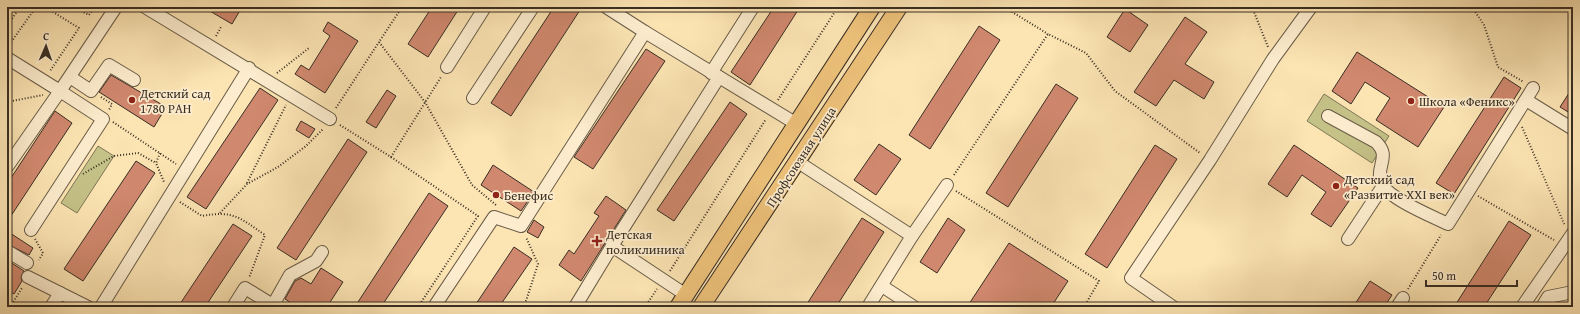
<svg xmlns="http://www.w3.org/2000/svg" width="1580" height="314" viewBox="0 0 1580 314" font-family="'Gentium Book Plus',serif">
<style>
.green{fill:#c5c288;stroke:#7e7856}
.building{fill:#d0886e;stroke:#382e24}
.lines{fill:none;stroke-linecap:round;stroke-linejoin:round}
.minor-casing{stroke:#695c48;stroke-width:14}
.major-casing{stroke:#382e24;stroke-width:18}
.path{stroke:#382e24;stroke-width:2;stroke-dasharray:1 2;stroke-linecap:butt}
.minor{stroke:#fdedce;stroke-width:12}
.major{stroke:#eec27a;stroke-width:16}
.poi-dot{fill:#8f2418;stroke:#fdedce;stroke-width:1.5}
.labels{text-anchor:middle;dominant-baseline:central;stroke-width:3.5;stroke-linejoin:round;paint-order:stroke}
.poi-label{font-size:13px;fill:#382e24;stroke:#fdedce;text-anchor:start}
.street-label{font-size:13px;fill:#382e24;stroke:#fdedce}
</style>
<rect width="100%" height="100%" fill="#fce4b3"/>
<filter id="stains"><feTurbulence type="fractalNoise" baseFrequency=".005" numOctaves="4"/><feColorMatrix values="0 0 0 0 .2 0 0 0 0 .09 0 0 0 0 .02 0 0 0 .5 -.17"/></filter>
<radialGradient id="worn" r=".72"><stop offset=".6" stop-color="#630" stop-opacity="0"/><stop offset="1" stop-color="#630" stop-opacity=".3"/></radialGradient>
<g class="green">
<path d="M1324,94L1389,136L1372,163L1307,121Z"/>
<path d="M98,146L114,156L77,213L61,203Z"/>
</g>
<g class="building">
<path d="M203,7H242L232,24Z"/>
<path d="M432,7H460L428,57L408,44Z"/>
<path d="M554,7H582L511,116L491,103Z"/>
<path d="M774,7H800L750,85L731,72Z"/>
<path d="M1125,9L1148,25L1130,52L1107,37Z"/>
<path d="M1185,17L1207,32L1185,64L1214,82L1204,99L1174,80L1156,106L1134,92Z"/>
<path d="M328,22L358,41L325,93L295,74L301,65L309,70L330,36L323,31Z"/>
<path d="M979,26L1000,40L930,149L909,135Z"/>
<path d="M646,49L665,61L593,169L574,157Z"/>
<path d="M1357,52L1444,107L1418,147L1376,120L1390,98L1365,82L1351,104L1332,91Z"/>
<path d="M111,75L166,107L154,127L99,92Z"/>
<path d="M1504,77L1521,88L1454,194L1436,183Z"/>
<path d="M1056,84L1078,98L1008,207L986,193Z"/>
<path d="M1573,87V115L1560,107Z"/>
<path d="M260,88L278,100L206,209L187,197Z"/>
<path d="M387,90L396,96L376,128L366,122Z"/>
<path d="M730,102L747,114L674,221L657,210Z"/>
<path d="M55,111L72,123L7,222V184Z"/>
<path d="M301,121L315,129L309,138L296,130Z"/>
<path d="M348,139L367,152L296,260L277,248Z"/>
<path d="M879,144L901,159L876,195L854,180Z"/>
<path d="M1155,145L1177,159L1107,268L1085,254Z"/>
<path d="M1294,145L1358,188L1331,227L1311,214L1326,192L1302,175L1287,197L1268,184Z"/>
<path d="M136,161L155,173L83,281L64,269Z"/>
<path d="M493,165L534,192L521,211L481,185Z"/>
<path d="M429,193L448,206L381,307H366L358,302Z"/>
<path d="M606,196L626,210L581,281L559,265L569,250L574,254L599,216L594,213Z"/>
<path d="M862,218L884,232L836,307H805Z"/>
<path d="M948,218L965,230L937,273L920,262Z"/>
<path d="M534,220L544,227L538,238L527,232Z"/>
<path d="M1509,221L1531,235L1484,307H1454Z"/>
<path d="M233,224L252,236L205,307H178Z"/>
<path d="M7,231L33,248L29,255L7,244Z"/>
<path d="M1009,243L1068,281L1051,307H967Z"/>
<path d="M514,247L532,259L499,307H474Z"/>
<path d="M7,260L24,271L21,277L22,281L14,294L7,290Z"/>
<path d="M321,268L343,282L327,307H297L285,299L295,281L301,278L311,284Z"/>
<path d="M1370,281L1392,295L1384,307H1353Z"/>
</g>
<g class="lines">
<defs>
<g id="minor">
<path d="M145,7L330,119"/>
<path d="M606,7L645,32"/>
<path d="M7,58L60,91L116,7"/>
<path d="M447,67L485,7"/>
<path d="M711,73L753,7"/>
<path d="M70,77L91,91L109,65L134,80"/>
<path d="M473,98L533,7"/>
<path d="M1526,100L1573,129"/>
<path d="M1328,116L1376,142C1390,156 1378,163 1380,179C1381,196 1434,217 1448,224L1533,88"/>
<path d="M798,162L912,236L868,307"/>
<path d="M7,167L60,91L103,119L31,230"/>
<path d="M912,236L947,185"/>
<path d="M1348,239L1383,186"/>
<path d="M612,246L686,295"/>
<path d="M7,251L27,263"/>
<path d="M28,277L60,293"/>
<path d="M882,286L914,307"/>
<path d="M273,305L290,275L316,261L322,252"/>
<path d="M51,307L60,293L88,307"/>
<path d="M101,307L249,68"/>
<path d="M233,307L245,288L276,307"/>
<path d="M434,307L494,217L521,226L645,32L795,123"/>
<path d="M575,307L612,246L719,77"/>
<path d="M1173,307L1131,278L1210,160L1273,59L1311,7"/>
<path d="M1397,307L1403,298"/>
<path d="M1522,307L1573,233"/>
<path d="M1542,307L1548,297L1573,292"/>
</g>
<g id="major">
<path d="M678,307L872,7"/>
<path d="M701,307L899,7"/>
</g>
</defs>
<use href="#minor" class="minor-casing"/>
<use href="#major" class="major-casing"/>
<g class="path">
<path d="M45,7L79,28L50,71"/>
<path d="M73,7L89,15L95,7"/>
<path d="M402,7L379,42L425,102L472,185L496,205"/>
<path d="M1004,7L1048,34"/>
<path d="M1252,7L1268,47"/>
<path d="M1472,7L1484,25L1498,67L1524,82"/>
<path d="M7,26L20,7"/>
<path d="M216,36L221,27"/>
<path d="M7,44L9,45L36,7"/>
<path d="M277,73L309,48"/>
<path d="M101,97L112,104L109,110"/>
<path d="M778,100L838,7"/>
<path d="M7,102L43,95"/>
<path d="M336,108L379,42"/>
<path d="M113,122L176,164"/>
<path d="M340,125L391,157L441,77"/>
<path d="M1522,127L1565,226"/>
<path d="M160,153L156,163L164,182"/>
<path d="M391,157L478,216L418,307"/>
<path d="M83,174L114,156L138,153L156,163"/>
<path d="M954,175L1048,34L1086,53L1115,91L1200,153"/>
<path d="M247,183L286,105"/>
<path d="M956,191L1099,281L1084,307"/>
<path d="M1478,196L1554,240"/>
<path d="M180,202L202,216C234,210 240,218 265,235L249,278"/>
<path d="M220,213L247,184L278,167L306,146L323,129"/>
<path d="M35,239L43,253L39,260"/>
<path d="M1570,257L1573,263"/>
<path d="M670,271L766,119"/>
<path d="M1408,289L1441,235"/>
<path d="M10,307L22,288"/>
<path d="M524,307L538,264L526,237"/>
<path d="M645,307L657,289"/>
</g>
<use href="#minor" class="minor"/>
<use href="#major" class="major"/>
</g>
<g class="poi-dot">
<circle cx="132" cy="100" r="4"/>
<circle cx="1411" cy="101" r="4"/>
<circle cx="1336" cy="186" r="4"/>
<circle cx="496" cy="195" r="4"/>
<path d="M595 235h4v4h4v4h-4v4h-4v-4h-4v-4h4z"/>
</g>
<g class="labels">
<g class="poi-label">
<text x="140" y="93">Детский сад<tspan x="140" dy="15">1780 РАН</tspan></text>
<text x="1419" y="101">Школа «Феникс»</text>
<text x="1344" y="179">Детский сад<tspan x="1344" dy="15">«Развитие XXI век»</tspan></text>
<text x="504" y="195">Бенефис</text>
<text x="606" y="234">Детская<tspan x="606" dy="15">поликлиника</tspan></text>
</g>
<g class="street-label">
<text transform="translate(801 157) rotate(-57)">Профсоюзная улица</text>
</g>
</g>
<rect width="1580" height="314" fill="none" stroke="#fce4b3" stroke-width="24"/>
<rect x="8" y="8" width="1564" height="298" fill="none" stroke="#382e24" stroke-width="2"/>
<rect x="12" y="12" width="1556" height="290" fill="none" stroke="#382e24"/>
<g transform="translate(46 46) rotate(2)" stroke="#fdedce" stroke-width="3" paint-order="stroke">
<path d="M0-3L7 15L0 10L-7 15Z" fill="#382e24"/>
<text y="-6" font-size="11" font-weight="bold" text-anchor="middle" fill="#382e24">С</text>
</g>
<path d="M1426 280v6h91v-6" fill="none" stroke="#382e24" stroke-width="2"/>
<text x="1432" y="280" font-size="12" fill="#382e24" stroke="#fdedce" stroke-width="3" paint-order="stroke">50 m</text>
<rect width="100%" height="100%" filter="url(#stains)"/>
<rect width="100%" height="100%" fill="url(#worn)"/>
</svg>
